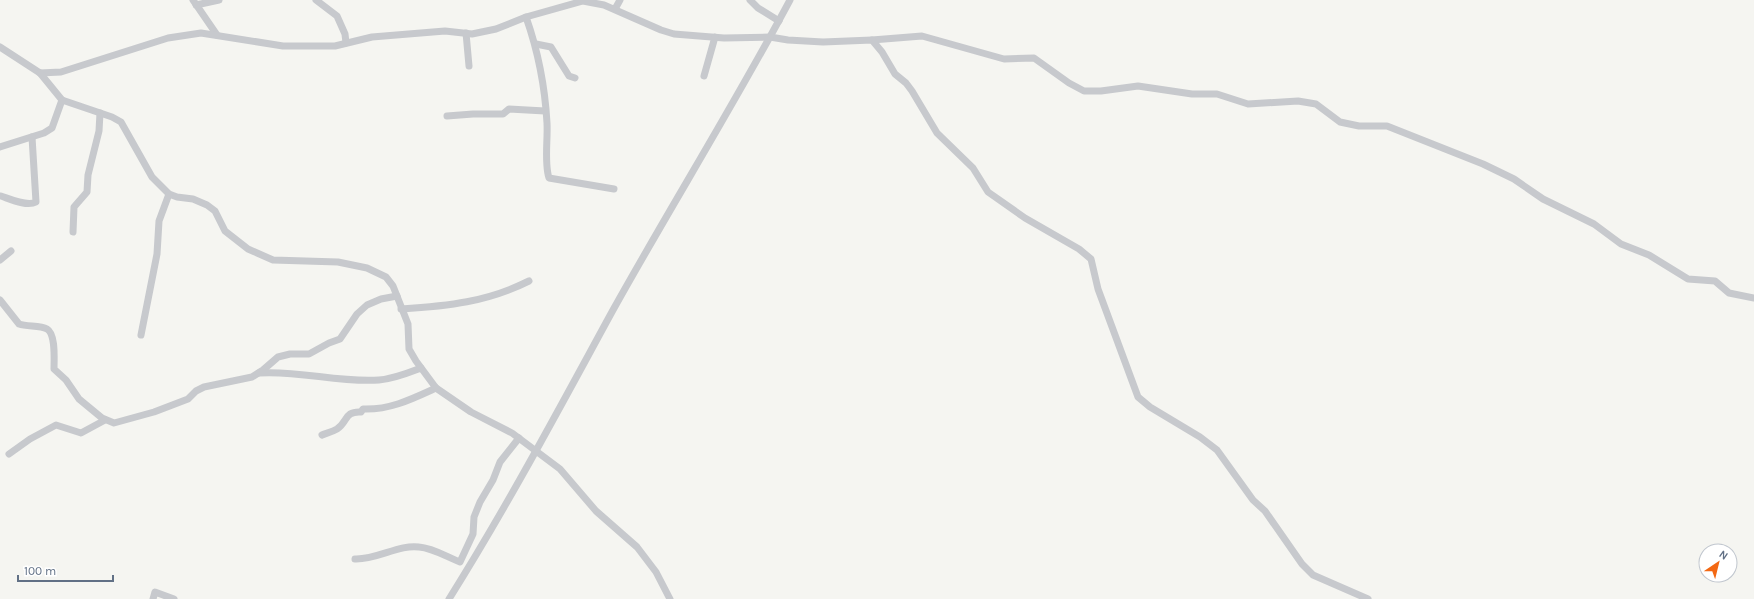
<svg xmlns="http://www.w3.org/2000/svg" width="1754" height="599" viewBox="0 0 1754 599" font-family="Karla,sans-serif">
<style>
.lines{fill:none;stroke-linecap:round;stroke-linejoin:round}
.minor{stroke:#c7c9cd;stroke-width:7}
</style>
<rect width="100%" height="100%" fill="#f5f5f1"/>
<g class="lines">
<g class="minor">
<path d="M193,0L217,35"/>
<path d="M316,0L337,16L345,34L346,43"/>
<path d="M750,0L758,8L779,21"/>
<path d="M196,5L219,0"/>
<path d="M615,9L620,0"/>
<path d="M526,17C538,51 545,87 547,123C548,139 544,163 549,178L614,189"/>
<path d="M466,33L469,66"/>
<path d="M872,40L922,36L1004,59L1034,58L1069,83L1084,91H1101L1138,86L1192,94H1217L1248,104L1298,101L1316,104L1340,122L1359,126H1387L1483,164L1514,179L1543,199L1594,224L1621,244L1649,255L1688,279L1715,281L1729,293L1754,298"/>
<path d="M536,44L551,47L569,76L575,78"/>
<path d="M0,47L40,73L61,72L168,38L201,33L283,46H335L372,37L445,31L472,34L496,29L526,17L583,1L604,5L661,30L674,34L724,38L770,37L788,40L823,42L872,40L882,52L895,74L906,83L912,91L937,133L973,168L988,192L1025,218L1079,249L1091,259L1098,289L1138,397L1150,407L1200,437L1217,450L1253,500L1265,511L1302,564L1313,575L1368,599"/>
<path d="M704,76L715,37"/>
<path d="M62,100L112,117L121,122L152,177L169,194L177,197L193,199L207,205L215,211L225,231L248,249L273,260L338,262L367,268L386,277L393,286L408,324L409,349L416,361L436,388L471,412L512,433L560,469L596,511L637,547L656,572L670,599"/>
<path d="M447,116L473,114H503L509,109L545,111"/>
<path d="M0,147L44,133L52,128L62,100L40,73"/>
<path d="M1,196C10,199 27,207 36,202L32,137"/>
<path d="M73,232L74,207L87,192L88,175L99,131L100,113"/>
<path d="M0,260L11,251"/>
<path d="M0,300L19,324C27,327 40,325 47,329C56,334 54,360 54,369L66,380L79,399L102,418L114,423L154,412L188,399L196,391L204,387L252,377L263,370L278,357L290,354H309L329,343L340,339L357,314L367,305L381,299L397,296"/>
<path d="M401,309C448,306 487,302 529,281"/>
<path d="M141,335L157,254L159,221L169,194"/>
<path d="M259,373C299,370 339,383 379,380C394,379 408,373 421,368"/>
<path d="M322,435C326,433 332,432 337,429C348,422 344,411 361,412L363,409C390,410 412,399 436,388"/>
<path d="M9,454L30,439L56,425L81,433L105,420"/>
<path d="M355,559C376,560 400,544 419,547C433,548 447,557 460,562L473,534L474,517L480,502L493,480L500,462L519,438"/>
<path d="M153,599L155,592L174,599"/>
<path d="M449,599C508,505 560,407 613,310C671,206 734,105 790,0"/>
</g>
</g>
<g transform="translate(1718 563) rotate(35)"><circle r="19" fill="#ffffff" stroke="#c0c6ce"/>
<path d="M0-3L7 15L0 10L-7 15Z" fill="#f36813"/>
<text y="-6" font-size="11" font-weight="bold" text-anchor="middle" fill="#617085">N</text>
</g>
<path d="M18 575v6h95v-6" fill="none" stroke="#617085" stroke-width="2"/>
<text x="24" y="575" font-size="12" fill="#617085" stroke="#ffffff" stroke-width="3" paint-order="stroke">100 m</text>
</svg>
